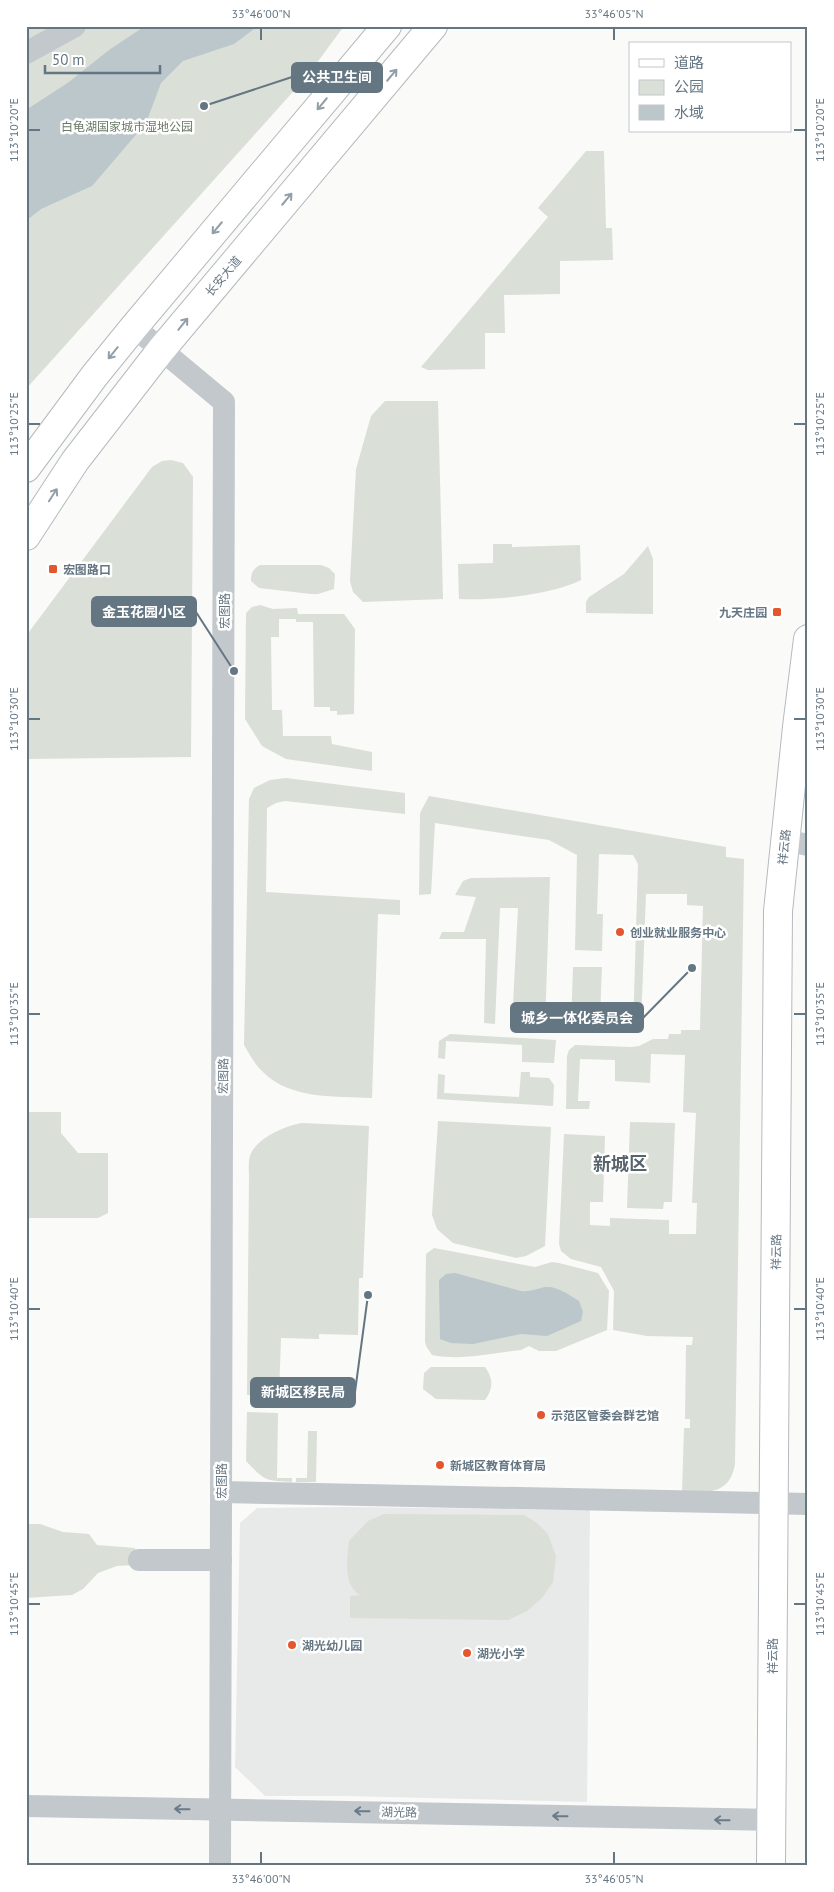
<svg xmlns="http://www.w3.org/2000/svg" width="834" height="1892" viewBox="0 0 834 1892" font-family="'PT Sans','Noto Sans SC',sans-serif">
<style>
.built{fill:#e8e9e9}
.green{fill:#dadfd7}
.water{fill:#bbc7cb}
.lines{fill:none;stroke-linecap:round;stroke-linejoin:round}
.major-casing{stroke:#b5babe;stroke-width:30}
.minor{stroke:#c3c8cc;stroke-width:22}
.major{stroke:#fff;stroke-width:28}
.oneway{stroke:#939fa8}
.oneway2{stroke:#6a7a87}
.ticks{fill:none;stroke:#657683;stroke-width:2}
.poi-dot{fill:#e4572e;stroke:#fff;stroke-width:2}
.labels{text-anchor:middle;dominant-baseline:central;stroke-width:5;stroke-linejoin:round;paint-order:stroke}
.park-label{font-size:12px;fill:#687a64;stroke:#fff}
.street-label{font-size:12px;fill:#657683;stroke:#fff}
.poi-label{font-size:12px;font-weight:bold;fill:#657683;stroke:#fff;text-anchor:start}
.district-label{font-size:18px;font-weight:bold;fill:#57646e;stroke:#fff}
.leader{fill:none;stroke:#657683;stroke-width:2}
.callout-dot{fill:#657683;stroke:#fff;stroke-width:2}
.callout{fill:#657683;stroke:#657683;stroke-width:2}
.callout-label{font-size:14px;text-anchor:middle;font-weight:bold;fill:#fff}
.neatline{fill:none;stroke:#657683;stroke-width:2}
.ticks-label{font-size:12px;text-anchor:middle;fill:#657683}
</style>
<rect width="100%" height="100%" fill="#fafaf8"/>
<path class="built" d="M347,1507L590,1510L587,1802L345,1796H265L235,1767L240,1523L257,1508Z"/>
<g class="green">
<path d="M26,26H344L308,75L26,389Z"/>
<path d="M586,151H604L606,228H612L613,260L560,261V294L504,295L505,333H485V369L428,370L421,367L548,217L538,208Z"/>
<path d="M385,401H438L443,599L363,602L353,592L350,581L356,469L371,416Z"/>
<path d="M171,460L183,463L193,477L191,757L26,759V636L152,467L162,461Z"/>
<path d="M493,544H512V547L580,545L581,580C552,595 491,601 459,599L458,564L493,563Z"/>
<path d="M648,546L653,559V614L586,613V602L589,597L624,574Z"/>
<path d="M260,565H321L329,568L335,574L334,589L318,594H311L259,588L251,581C251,573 253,569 260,565Z"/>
<path d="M260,605L273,609L297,608L298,614H344L355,629L354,714L337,715V711H330V707H314L313,622H296V619H279V637H271L272,710H282L283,736H331L332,744L372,752V771L286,759L262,746L245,719L246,613L252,607Z"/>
<path d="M286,778L405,793V814L285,801L276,803L267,808L266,892L400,900V915L378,914L372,1098C337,1096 292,1100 264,1073C255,1065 250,1055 244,1045L249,799L254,788L270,780Z"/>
<path d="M429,796L726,847V857L744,859L735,1464C730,1495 708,1492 682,1493L684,1428H690V1419H685L686,1345H692L693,1337L647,1336L613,1330L614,1291L601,1267L571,1259L561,1251L559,1244L564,1134L605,1136L603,1202H590V1225L610,1226V1218L669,1220V1234H696L697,1203H692L696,1113L683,1112L685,1055L651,1054L650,1083L615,1081V1060L580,1059L578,1101H590L589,1109H566L567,1056L569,1050L575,1045L631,1047L639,1046L653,1039H668L669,1034H681V1030H700L703,906L687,905V894H646L641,1025L633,1030L638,864L633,855L599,854L597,914H603L602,951L575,950L577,855L549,840L435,823L431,894L419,895L420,813Z"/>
<path d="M550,877L545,1026L512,1024L518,908H500L495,1024L484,1023L486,939H439L442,932H464L476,897L455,895L463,881L471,878Z"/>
<path d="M573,967H602L600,1017H593V1026H571Z"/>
<path d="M450,1034L556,1040L554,1063L522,1062V1045L446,1041L445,1059L438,1058L439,1041Z"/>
<path d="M521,1072H530V1077L549,1078L554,1085L553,1106L437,1099L438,1074L445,1075L444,1093L519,1097Z"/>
<path d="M26,1112H61V1133L78,1153H108V1213L98,1218H26Z"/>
<path d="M438,1121L551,1127L545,1246L526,1256L516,1258L453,1243L437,1229L432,1215Z"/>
<path d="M630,1122L675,1123L672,1202H664L663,1209L627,1208Z"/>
<path d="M302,1123L369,1126L363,1278H359L358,1335L319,1334V1339L281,1338L279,1395H247L249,1176C249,1170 248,1162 250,1156C256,1138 285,1126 302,1123Z"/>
<path d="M434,1248L535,1267L552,1262L559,1263L598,1273L609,1291L607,1330L556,1351H539L529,1346L521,1350C492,1353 461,1361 432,1355L426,1346L425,1341L426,1254Z"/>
<path d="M431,1367H485C494,1379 493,1389 485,1400L436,1399L423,1389L424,1373Z"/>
<path d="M247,1412L278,1413L277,1478H292V1482C265,1481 264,1480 246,1461Z"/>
<path d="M308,1431H317L316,1482H296V1478H307Z"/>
<path d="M384,1514L524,1515L537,1523L548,1534L556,1556L553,1582L542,1598L527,1611L508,1620L350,1618V1596L360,1595C343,1585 347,1559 349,1541L368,1521Z"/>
<path d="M26,1524H40L63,1532L89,1534L97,1545L135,1548L136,1565L117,1566L98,1573L83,1589L72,1595L26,1598Z"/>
</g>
<g class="water">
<path d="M145,26H258L234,44L183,61L161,83L146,123L92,186L41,209L26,221V110L69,82L109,50Z"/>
<path d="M455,1273L521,1291C530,1292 536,1289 545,1287C558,1286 569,1295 579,1301L583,1312L581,1321L547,1336L521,1334L473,1344L451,1343L440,1339L439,1280L446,1274Z"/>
</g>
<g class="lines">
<defs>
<g id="major">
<path d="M26,468L95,375L134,327L387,26"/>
<path d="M26,536L75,461L161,350L433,26"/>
<path d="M771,1866L778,911L797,727L808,639"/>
</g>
</defs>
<use href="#major" class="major-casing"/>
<g class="minor">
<path d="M26,53L75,26"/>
<path d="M134,327L224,402L220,1866"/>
<path d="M785,840L808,845"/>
<path d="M221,1492L808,1504"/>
<path d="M139,1560H221"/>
<path d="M26,1806L771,1820"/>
</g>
<use href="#major" class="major"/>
</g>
<defs><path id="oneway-shaft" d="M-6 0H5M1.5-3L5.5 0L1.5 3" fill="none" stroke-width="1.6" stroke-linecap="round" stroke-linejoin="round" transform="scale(1.25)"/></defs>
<g class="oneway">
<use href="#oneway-shaft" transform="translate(392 75) rotate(-50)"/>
<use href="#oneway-shaft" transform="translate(322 104) rotate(130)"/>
<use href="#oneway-shaft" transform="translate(287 199) rotate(-50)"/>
<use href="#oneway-shaft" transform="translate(217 228) rotate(130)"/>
<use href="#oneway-shaft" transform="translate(183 324) rotate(-51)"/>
<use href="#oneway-shaft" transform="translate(113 353) rotate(129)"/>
<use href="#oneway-shaft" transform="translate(53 495) rotate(-57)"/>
</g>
<g class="oneway2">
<use href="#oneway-shaft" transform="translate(182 1809) rotate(-179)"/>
<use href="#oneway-shaft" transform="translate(362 1811) rotate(-179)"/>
<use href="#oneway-shaft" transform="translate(560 1816) rotate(-179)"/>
<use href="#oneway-shaft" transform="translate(722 1820) rotate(-179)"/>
</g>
<path class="ticks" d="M261,28V40M614,28V40M28,130H40M794,130H806M28,424H40M794,424H806M28,719H40M794,719H806M28,1014H40M794,1014H806M28,1309H40M794,1309H806M28,1604H40M794,1604H806M261,1852V1864M614,1852V1864"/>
<g class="poi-dot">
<rect x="48" y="564" width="10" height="10" rx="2.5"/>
<rect x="772" y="607" width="10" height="10" rx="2.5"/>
<circle cx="620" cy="932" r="5"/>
<circle cx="541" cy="1415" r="5"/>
<circle cx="440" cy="1465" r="5"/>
<circle cx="292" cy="1645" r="5"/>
<circle cx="467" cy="1653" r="5"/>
</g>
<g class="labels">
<g class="park-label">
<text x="127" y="126">白龟湖国家城市湿地公园</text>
</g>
<g class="street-label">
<text transform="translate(223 276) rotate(-50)">长安大道</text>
<text transform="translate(224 611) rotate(-90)">宏图路</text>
<text transform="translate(784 847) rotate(-84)">祥云路</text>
<text transform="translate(223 1076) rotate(-89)">宏图路</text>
<text transform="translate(776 1252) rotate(-89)">祥云路</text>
<text transform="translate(221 1481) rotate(-90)">宏图路</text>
<text transform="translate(772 1656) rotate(-90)">祥云路</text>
<text transform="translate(399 1812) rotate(1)">湖光路</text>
</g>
<g class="poi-label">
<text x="63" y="569">宏图路口</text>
<text x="767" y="612" text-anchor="end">九天庄园</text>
<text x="630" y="932">创业就业服务中心</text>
<text x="551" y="1415">示范区管委会群艺馆</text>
<text x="450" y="1465">新城区教育体育局</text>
<text x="302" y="1645">湖光幼儿园</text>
<text x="477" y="1653">湖光小学</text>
</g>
<g class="district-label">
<text x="620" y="1163">新城区</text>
</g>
</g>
<path class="leader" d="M204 106L292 77M234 671L196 612M692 968L643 1018M368 1295L355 1392"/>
<g class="callout-dot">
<circle cx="204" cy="106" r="5"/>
<circle cx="234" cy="671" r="5"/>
<circle cx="692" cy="968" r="5"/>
<circle cx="368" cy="1295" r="5"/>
</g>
<g class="callout">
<rect x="292" y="63" width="90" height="29" rx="5"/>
<rect x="92" y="597" width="104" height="29" rx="5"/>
<rect x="511" y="1003" width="132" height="29" rx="5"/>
<rect x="251" y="1378" width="104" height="29" rx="5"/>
</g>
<g class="callout-label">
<text x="337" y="82">公共卫生间</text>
<text x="144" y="617">金玉花园小区</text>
<text x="577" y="1023">城乡一体化委员会</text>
<text x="303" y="1397">新城区移民局</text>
</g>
<rect width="834" height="1892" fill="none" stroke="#ffffff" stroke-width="55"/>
<rect x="629" y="42" width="162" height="90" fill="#ffffff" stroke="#c1c8cd"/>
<rect x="639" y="59" width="25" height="8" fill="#ffffff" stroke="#c1c8cd"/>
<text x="674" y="68" font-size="15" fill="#657683">道路</text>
<rect x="639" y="80" width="25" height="15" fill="#dadfd7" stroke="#c1c8cd"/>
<text x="674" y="92" font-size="15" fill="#657683">公园</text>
<rect x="639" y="105" width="25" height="15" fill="#bbc7cb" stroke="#c1c8cd"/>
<text x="674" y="118" font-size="15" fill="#657683">水域</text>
<path d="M45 65v8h115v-8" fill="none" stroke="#657683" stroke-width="2.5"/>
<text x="52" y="65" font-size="15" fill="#657683" stroke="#ffffff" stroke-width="4" paint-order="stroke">50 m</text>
<rect x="28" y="28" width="778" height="1836" class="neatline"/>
<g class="ticks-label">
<text x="261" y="18">33°46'00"N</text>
<text x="614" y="18">33°46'05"N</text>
<text transform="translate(820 130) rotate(-90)" y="4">113°10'20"E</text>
<text transform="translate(14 130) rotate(-90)" y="4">113°10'20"E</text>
<text transform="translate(14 424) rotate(-90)" y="4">113°10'25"E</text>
<text transform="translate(820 424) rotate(-90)" y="4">113°10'25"E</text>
<text transform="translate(14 719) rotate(-90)" y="4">113°10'30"E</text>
<text transform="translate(820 719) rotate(-90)" y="4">113°10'30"E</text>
<text transform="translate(820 1014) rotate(-90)" y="4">113°10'35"E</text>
<text transform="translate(14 1014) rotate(-90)" y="4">113°10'35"E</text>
<text transform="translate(820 1309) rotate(-90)" y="4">113°10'40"E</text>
<text transform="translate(14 1309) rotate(-90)" y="4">113°10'40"E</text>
<text transform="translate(14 1604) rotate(-90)" y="4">113°10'45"E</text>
<text transform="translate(820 1604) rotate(-90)" y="4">113°10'45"E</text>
<text x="261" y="1883">33°46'00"N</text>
<text x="614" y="1883">33°46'05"N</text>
</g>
</svg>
